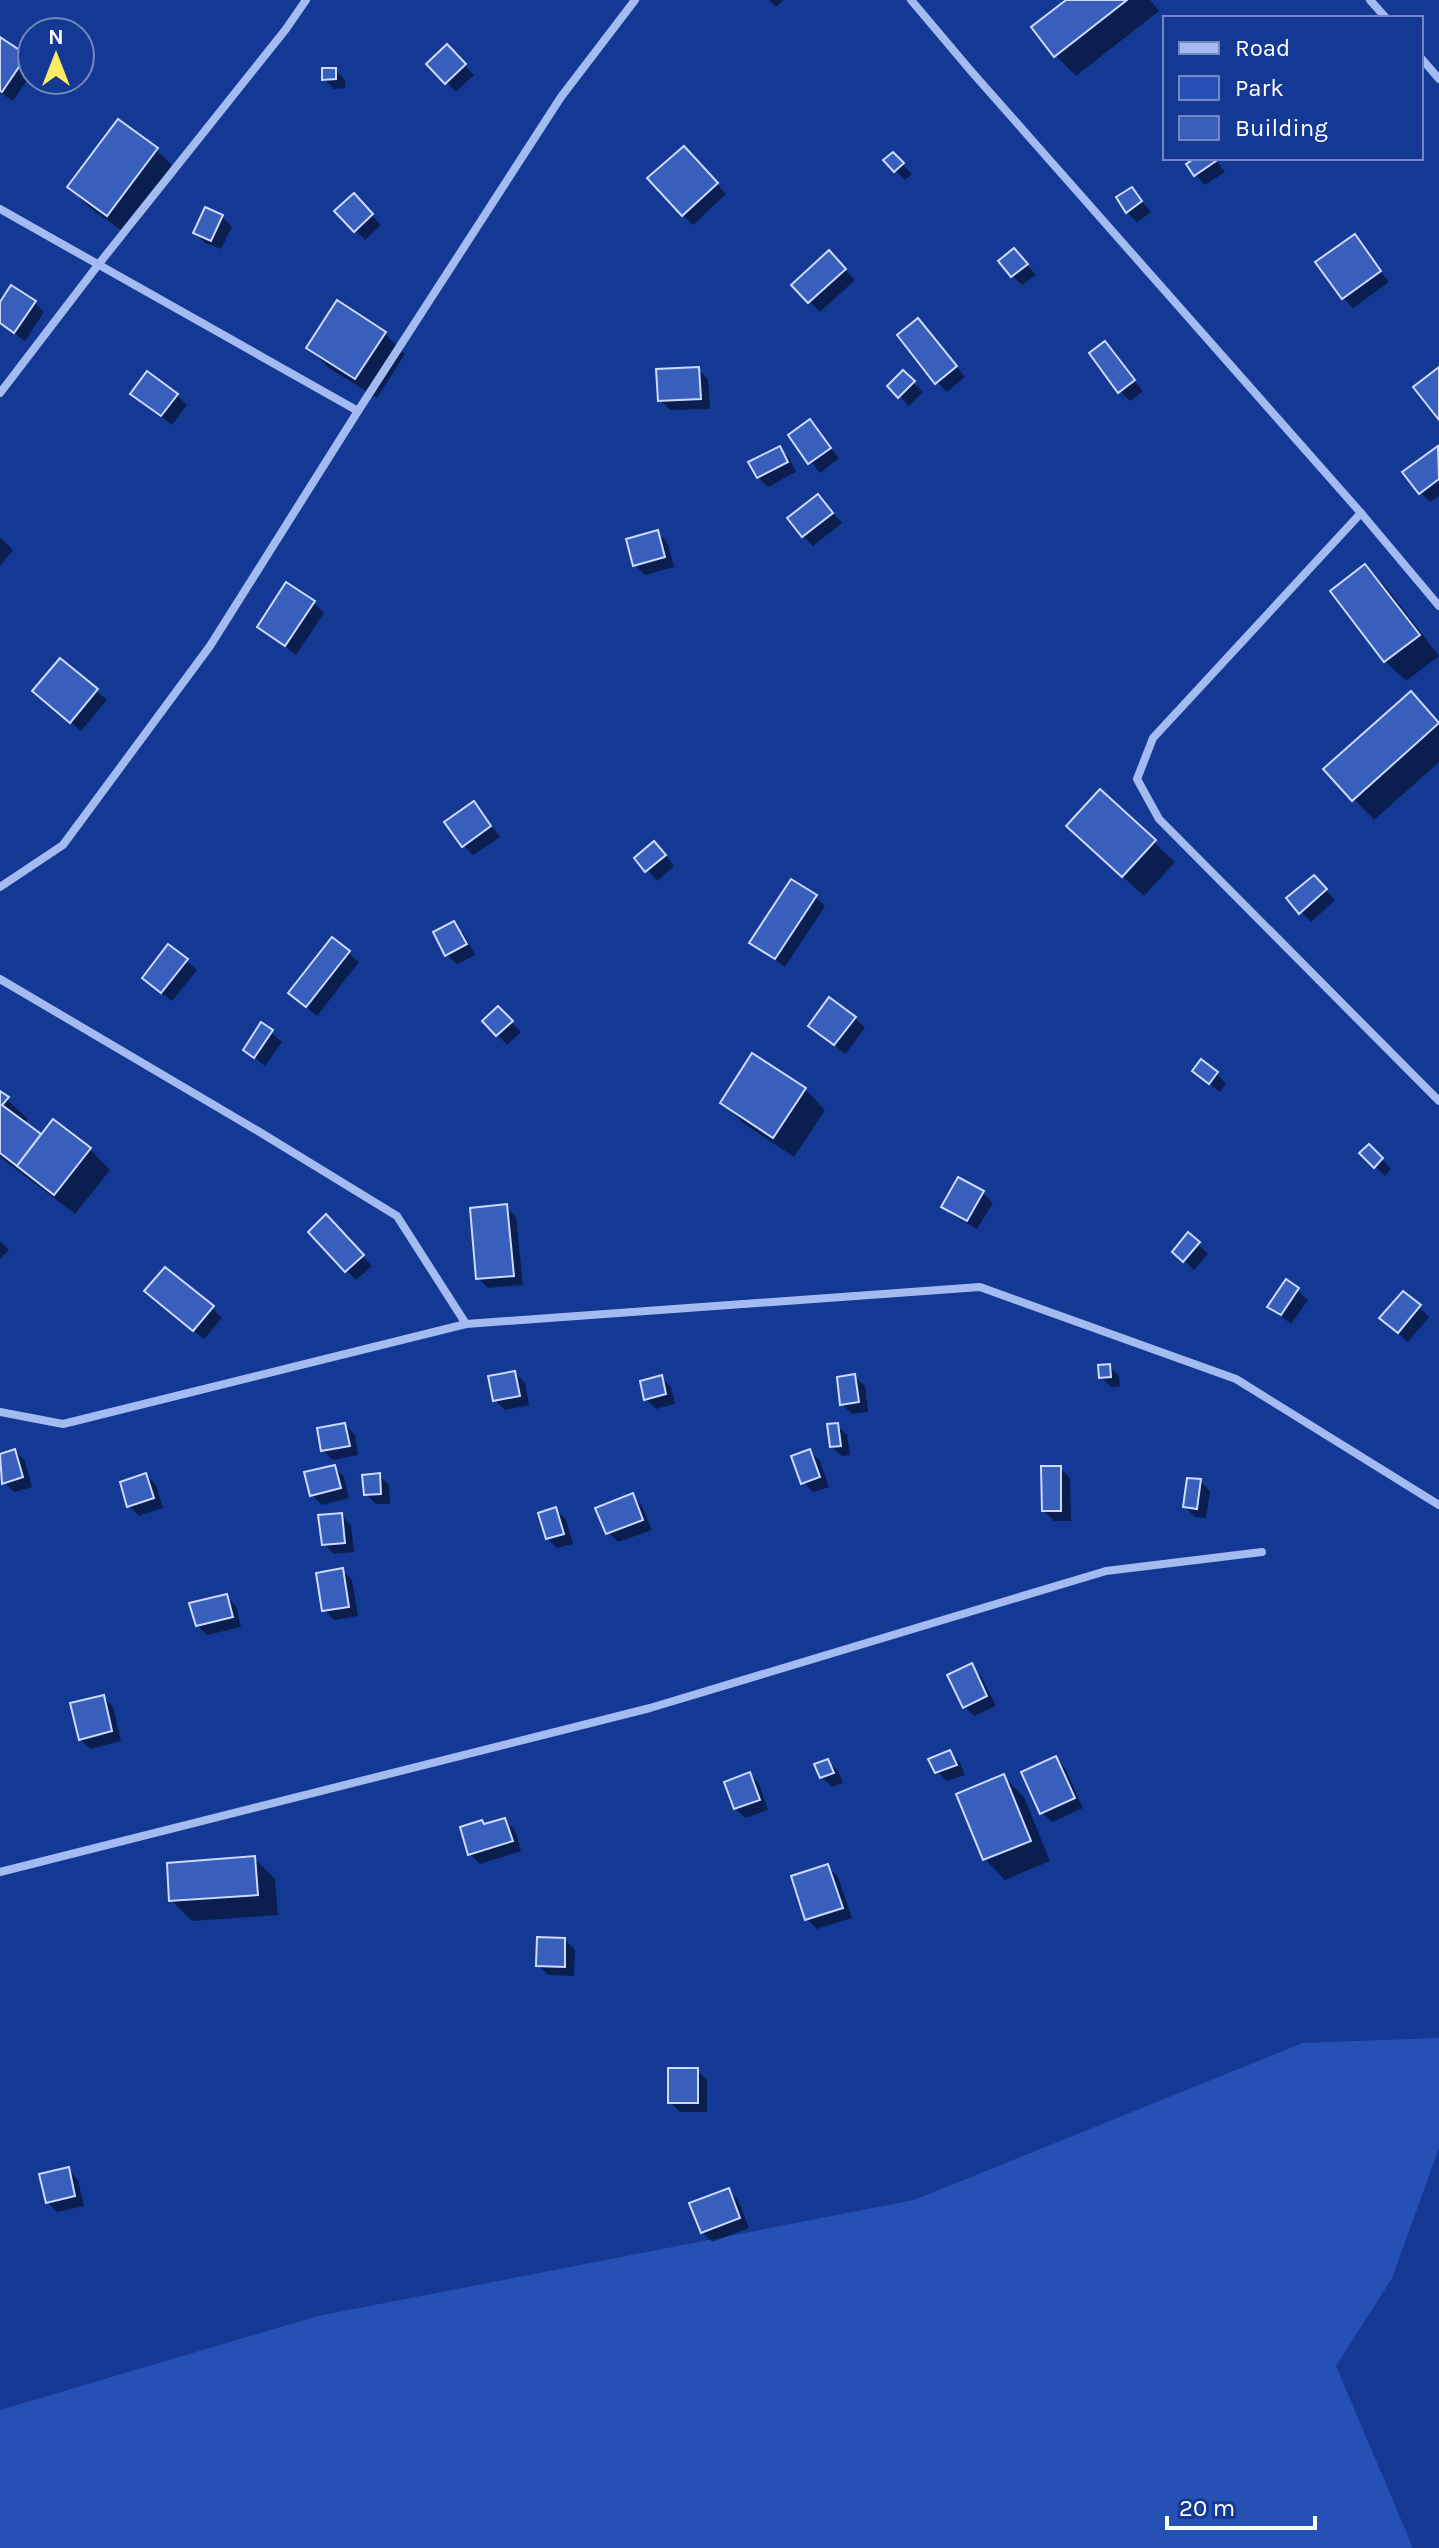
<svg xmlns="http://www.w3.org/2000/svg" width="1439" height="2548" viewBox="0 0 1439 2548" font-family="Karla,sans-serif">
<style>
.green{fill:#2651b4}
.shadow{fill:#0007}
.building{fill:#385fbc;stroke:#cbdafd;stroke-width:2}
.lines{fill:none;stroke-linecap:round;stroke-linejoin:round}
.minor{stroke:#a4bbf2;stroke-width:8}
</style>
<rect width="100%" height="100%" fill="#143995"/>
<path class="green" d="M1439,2038V2148L1392,2278L1336,2366L1413,2548H0V2410L318,2316L914,2200L1303,2043Z"/>
<g class="shadow">
<path d="M769,0H784L776,7Z"/>
<path d="M1069,0H1150L1159,11L1076,76L1056,56Z"/>
<path d="M1,40L32,63V73L13,101L0,92Z"/>
<path d="M447,47L474,75L456,92L429,64Z"/>
<path d="M335,70L345,80V88L334,89L324,79Z"/>
<path d="M156,150L177,170L128,235L90,208L70,187Z"/>
<path d="M893,155L912,174L905,180L886,161Z"/>
<path d="M694,158L726,194L693,225L683,215Z"/>
<path d="M1199,158H1214L1225,172L1205,185L1196,175Z"/>
<path d="M1132,189L1151,212L1137,222L1127,212Z"/>
<path d="M354,196L381,225L365,240L337,211Z"/>
<path d="M222,217L232,227L221,249L205,243L195,233Z"/>
<path d="M1354,237L1389,282L1353,308L1343,298Z"/>
<path d="M829,253L855,280L820,312L794,285Z"/>
<path d="M1024,261L1036,275L1022,285L1013,276Z"/>
<path d="M34,302L44,312L25,341L0,323V305Z"/>
<path d="M928,330L965,377L947,392L937,382Z"/>
<path d="M385,334L405,354L377,398L329,368L308,347Z"/>
<path d="M1105,344L1143,391L1130,401L1120,391Z"/>
<path d="M698,369L708,379L710,409L670,410L660,400Z"/>
<path d="M903,373L923,392L909,406L890,386Z"/>
<path d="M133,394L177,395L187,405L172,425Z"/>
<path d="M810,422L839,458L820,473L791,436Z"/>
<path d="M779,448L789,458L796,472L768,487L758,477Z"/>
<path d="M1438,449L1439,496L1430,502L1420,492Z"/>
<path d="M818,496L842,523L813,546L803,536Z"/>
<path d="M657,532L667,542L674,567L645,575L635,565Z"/>
<path d="M0,538L13,550L0,566Z"/>
<path d="M1365,567L1386,587L1439,656L1406,681L1385,661Z"/>
<path d="M314,603L324,613L296,655L259,627Z"/>
<path d="M60,661L107,700L81,731L45,700Z"/>
<path d="M1411,693L1439,723V762L1374,820L1354,799Z"/>
<path d="M1100,792L1175,862L1144,896L1089,846Z"/>
<path d="M474,803L500,837L473,855L463,845Z"/>
<path d="M664,853L674,866L657,881L637,858Z"/>
<path d="M1323,887L1335,900L1311,922L1289,899Z"/>
<path d="M815,897L825,906L785,967L752,942Z"/>
<path d="M454,924L464,934L475,955L457,964L447,955Z"/>
<path d="M333,940L359,962L317,1016L300,1002Z"/>
<path d="M169,947L197,970L172,1001L154,988Z"/>
<path d="M498,1009L521,1032L507,1045L485,1021Z"/>
<path d="M855,1018L865,1028L845,1054L810,1025Z"/>
<path d="M262,1025L282,1042L265,1066L245,1050Z"/>
<path d="M1217,1074L1226,1084L1220,1092L1205,1080Z"/>
<path d="M805,1089L825,1110L794,1157L743,1123L722,1102Z"/>
<path d="M0,1093L28,1119L25,1124L41,1137L90,1149L110,1170L75,1214L0,1157Z"/>
<path d="M1369,1146L1391,1169L1385,1176L1362,1153Z"/>
<path d="M983,1193L993,1203L977,1229L954,1216L944,1207Z"/>
<path d="M506,1207L516,1217L523,1285L488,1288L478,1278Z"/>
<path d="M326,1217L372,1266L356,1280L310,1232Z"/>
<path d="M0,1241L9,1250L0,1259Z"/>
<path d="M1198,1244L1208,1254L1194,1270L1174,1252Z"/>
<path d="M1287,1282L1308,1300L1291,1324L1270,1307Z"/>
<path d="M157,1301L212,1308L222,1318L204,1339Z"/>
<path d="M1419,1307L1429,1317L1408,1342L1392,1327Z"/>
<path d="M1109,1366L1119,1376L1120,1386L1111,1387L1101,1377Z"/>
<path d="M515,1373L525,1383L529,1405L505,1410L495,1400Z"/>
<path d="M661,1377L671,1387L675,1404L656,1409L646,1399Z"/>
<path d="M855,1377L865,1386L868,1412L852,1414L842,1404Z"/>
<path d="M345,1425L355,1435L358,1455L333,1460L323,1450Z"/>
<path d="M837,1425L847,1435L850,1455L842,1456L832,1447Z"/>
<path d="M15,1451L25,1461L32,1487L14,1492L4,1482L0,1471V1456Z"/>
<path d="M810,1451L820,1461L829,1487L813,1492L803,1482Z"/>
<path d="M334,1467L344,1477L349,1498L322,1505L312,1495Z"/>
<path d="M1060,1468L1070,1478L1071,1521H1054L1044,1511Z"/>
<path d="M146,1475L156,1485L163,1508L139,1516L129,1506Z"/>
<path d="M379,1475L389,1485L390,1504H376L366,1494Z"/>
<path d="M1200,1481L1210,1491L1206,1518L1195,1517L1185,1507Z"/>
<path d="M633,1496L642,1506L652,1530L618,1542L608,1532Z"/>
<path d="M556,1510L566,1520L573,1544L557,1548L547,1538Z"/>
<path d="M341,1515L351,1525L354,1552L334,1554L324,1544Z"/>
<path d="M342,1570L352,1580L358,1616L334,1620L324,1610Z"/>
<path d="M226,1596L236,1606L241,1627L207,1635L197,1625Z"/>
<path d="M971,1666L981,1676L996,1706L974,1716L964,1706Z"/>
<path d="M104,1697L113,1707L121,1741L90,1749L80,1739Z"/>
<path d="M950,1753L960,1763L965,1775L947,1781L937,1771Z"/>
<path d="M1055,1758L1065,1768L1083,1808L1052,1822L1042,1812Z"/>
<path d="M828,1761L838,1771L843,1783L832,1787L822,1777Z"/>
<path d="M750,1774L759,1784L768,1810L745,1818L735,1808Z"/>
<path d="M1003,1776L1024,1797L1050,1861L1005,1880L985,1859Z"/>
<path d="M505,1820L515,1830L521,1851L480,1864L470,1854L485,1826Z"/>
<path d="M254,1858L275,1879L278,1915L192,1921L171,1900Z"/>
<path d="M828,1867L838,1877L852,1918L817,1929L807,1919Z"/>
<path d="M565,1940L575,1950L574,1976L548,1975L538,1965Z"/>
<path d="M697,2070L707,2080V2112H680L670,2102Z"/>
<path d="M68,2170L78,2180L84,2206L57,2212L47,2202Z"/>
<path d="M728,2190L738,2200L749,2228L712,2242L702,2232Z"/>
</g>
<g class="building">
<path d="M1066,0H1127L1054,57L1031,27Z"/>
<path d="M0,37L27,55L2,92L0,91Z"/>
<path d="M447,44L466,64L445,84L426,64Z"/>
<path d="M322,68H336V79L322,80Z"/>
<path d="M118,119L158,148L107,216L67,187Z"/>
<path d="M684,146L718,183L682,216L647,178Z"/>
<path d="M893,152L904,163L894,172L883,160Z"/>
<path d="M1195,158H1214L1216,161L1194,176L1186,164Z"/>
<path d="M1132,187L1142,201L1126,213L1116,197Z"/>
<path d="M354,193L373,214L354,232L334,211Z"/>
<path d="M205,207L223,215L211,241L193,233Z"/>
<path d="M1355,234L1381,271L1342,299L1315,262Z"/>
<path d="M1014,248L1028,264L1011,277L998,261Z"/>
<path d="M829,250L846,269L808,303L791,285Z"/>
<path d="M11,285L36,301L14,333L0,323V302Z"/>
<path d="M337,300L386,332L355,379L306,348Z"/>
<path d="M918,318L957,366L935,384L897,335Z"/>
<path d="M1105,341L1135,380L1118,393L1089,353Z"/>
<path d="M699,367L701,399L658,401L656,369Z"/>
<path d="M1439,367V420L1413,387Z"/>
<path d="M903,370L915,381L898,398L887,386Z"/>
<path d="M147,371L178,394L161,416L130,394Z"/>
<path d="M810,419L831,448L808,464L788,435Z"/>
<path d="M780,446L788,462L757,478L748,462Z"/>
<path d="M1438,446L1439,479L1419,494L1402,472Z"/>
<path d="M818,494L833,513L802,537L787,518Z"/>
<path d="M658,530L665,557L633,566L626,539Z"/>
<path d="M1365,564L1420,635L1384,662L1330,591Z"/>
<path d="M286,582L315,601L285,646L257,627Z"/>
<path d="M60,658L98,689L70,723L32,691Z"/>
<path d="M1411,691L1439,723L1352,801L1323,769Z"/>
<path d="M1100,789L1156,840L1122,877L1066,826Z"/>
<path d="M474,801L491,826L462,847L444,822Z"/>
<path d="M654,841L666,855L645,872L634,858Z"/>
<path d="M1314,875L1327,889L1299,914L1286,898Z"/>
<path d="M791,879L817,895L775,959L749,943Z"/>
<path d="M454,921L467,944L445,956L433,932Z"/>
<path d="M332,937L350,951L306,1007L288,993Z"/>
<path d="M168,944L188,959L161,993L142,978Z"/>
<path d="M829,997L856,1017L834,1045L808,1026Z"/>
<path d="M498,1006L513,1021L496,1036L482,1021Z"/>
<path d="M261,1022L273,1030L254,1058L243,1050Z"/>
<path d="M752,1053L806,1088L773,1138L720,1103Z"/>
<path d="M1201,1059L1218,1072L1209,1084L1192,1071Z"/>
<path d="M0,1091L9,1097L2,1105L41,1134L17,1166L0,1153Z"/>
<path d="M53,1119L91,1148L54,1195L17,1166Z"/>
<path d="M1369,1144L1383,1158L1374,1168L1359,1153Z"/>
<path d="M958,1177L984,1191L967,1221L941,1207Z"/>
<path d="M507,1204L514,1276L476,1279L470,1208Z"/>
<path d="M326,1214L364,1255L345,1272L308,1232Z"/>
<path d="M1188,1232L1200,1242L1183,1262L1172,1252Z"/>
<path d="M165,1267L214,1306L193,1331L144,1291Z"/>
<path d="M1286,1279L1299,1288L1281,1315L1267,1307Z"/>
<path d="M1403,1291L1421,1305L1398,1333L1379,1318Z"/>
<path d="M1110,1364L1111,1377L1099,1378L1098,1365Z"/>
<path d="M515,1371L520,1396L493,1401L488,1376Z"/>
<path d="M855,1374L859,1402L840,1405L837,1377Z"/>
<path d="M662,1375L666,1394L644,1400L640,1381Z"/>
<path d="M345,1423L350,1446L321,1451L317,1428Z"/>
<path d="M838,1423L841,1446L830,1447L827,1424Z"/>
<path d="M15,1449L23,1477L2,1484L0,1454Z"/>
<path d="M810,1449L820,1477L801,1484L791,1456Z"/>
<path d="M335,1465L341,1488L310,1496L304,1472Z"/>
<path d="M1041,1466H1061V1511H1042Z"/>
<path d="M146,1473L154,1498L127,1507L120,1482Z"/>
<path d="M380,1473L381,1494L364,1495L362,1475Z"/>
<path d="M1187,1478L1201,1479L1197,1509L1183,1507Z"/>
<path d="M633,1493L643,1520L606,1534L595,1508Z"/>
<path d="M556,1507L564,1534L546,1539L538,1513Z"/>
<path d="M342,1513L345,1543L322,1545L318,1515Z"/>
<path d="M343,1568L349,1607L322,1611L316,1573Z"/>
<path d="M227,1594L233,1617L196,1626L189,1603Z"/>
<path d="M972,1663L987,1696L963,1708L947,1675Z"/>
<path d="M104,1695L112,1731L79,1740L70,1703Z"/>
<path d="M950,1750L957,1765L935,1773L928,1759Z"/>
<path d="M1056,1756L1075,1798L1040,1814L1021,1772Z"/>
<path d="M828,1759L834,1773L820,1778L814,1764Z"/>
<path d="M750,1772L760,1800L734,1809L724,1782Z"/>
<path d="M1004,1774L1031,1841L983,1860L956,1794Z"/>
<path d="M505,1818L513,1841L468,1855L460,1827L482,1820L484,1824Z"/>
<path d="M255,1856L258,1895L169,1901L167,1863Z"/>
<path d="M828,1864L843,1908L805,1920L791,1876Z"/>
<path d="M537,1937L565,1938V1967L536,1966Z"/>
<rect x="668" y="2068" width="30" height="35"/>
<path d="M69,2167L75,2196L46,2203L39,2174Z"/>
<path d="M729,2188L740,2218L701,2233L689,2203Z"/>
</g>
<g class="lines">
<g class="minor">
<path d="M911,0L971,71L1361,513L1439,606"/>
<path d="M1370,0L1386,18"/>
<path d="M1421,58L1439,79"/>
<path d="M0,209L358,411"/>
<path d="M0,393L98,265L286,29L306,0"/>
<path d="M1361,513L1153,738L1137,779L1159,819L1439,1101"/>
<path d="M0,887L63,845L210,646L358,411L561,97L635,0"/>
<path d="M0,979L258,1131L397,1216L466,1324"/>
<path d="M0,1412L63,1424L466,1324L980,1287L1236,1379L1439,1505"/>
<path d="M0,1872L650,1708L1106,1571L1262,1552"/>
</g>
</g>
<rect x="1163" y="16" width="260" height="144" fill="#143995" stroke="#7288bf" stroke-width="2"/>
<rect x="1179" y="42" width="40" height="12" fill="#a4bbf2" stroke="#7288bf" stroke-width="2"/>
<text x="1235" y="56" font-size="24" fill="#ffffff">Road</text>
<rect x="1179" y="76" width="40" height="24" fill="#2651b4" stroke="#7288bf" stroke-width="2"/>
<text x="1235" y="96" font-size="24" fill="#ffffff">Park</text>
<rect x="1179" y="116" width="40" height="24" fill="#385fbc" stroke="#7288bf" stroke-width="2"/>
<text x="1235" y="136" font-size="24" fill="#ffffff">Building</text>
<g transform="translate(56 56)"><circle r="38" fill="#143995" stroke="#7288bf" stroke-width="2"/>
<path d="M0-6L14 30L0 20L-14 30Z" fill="#ffe965"/>
<text y="-12" font-size="22" font-weight="bold" text-anchor="middle" fill="#ffffff">N</text>
</g>
<path d="M1167 2516v12h148v-12" fill="none" stroke="#ffffff" stroke-width="4"/>
<text x="1179" y="2516" font-size="24" fill="#ffffff" stroke="#143995" stroke-width="6" paint-order="stroke">20 m</text>
</svg>
